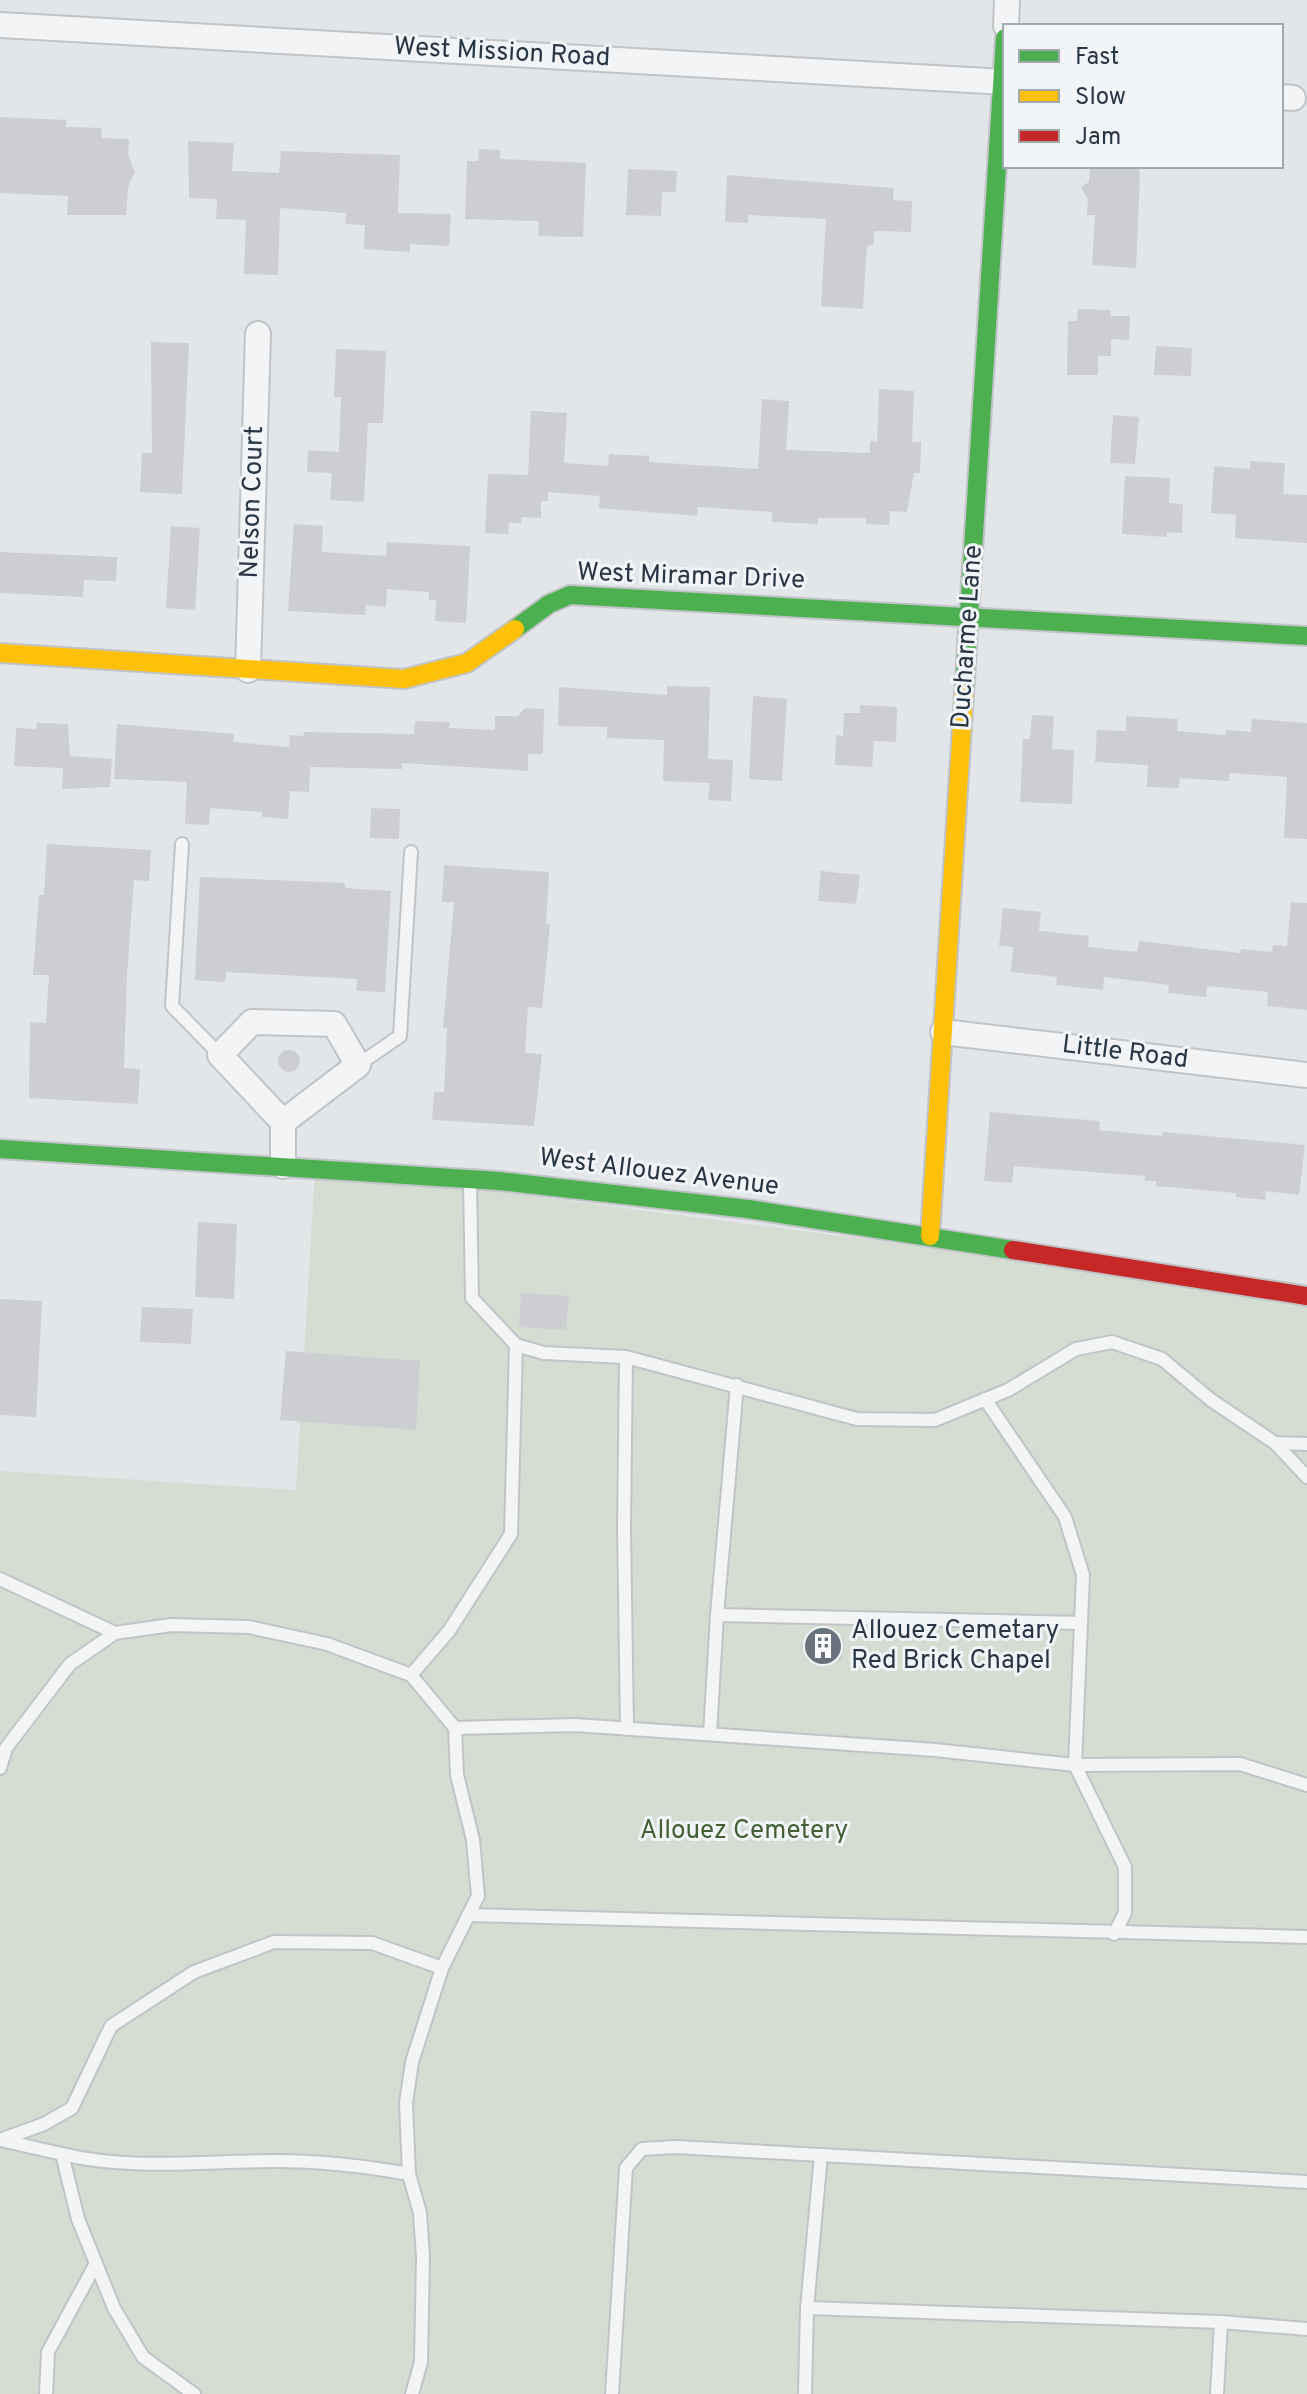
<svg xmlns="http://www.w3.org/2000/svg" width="1307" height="2394" viewBox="0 0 1307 2394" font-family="Overpass,sans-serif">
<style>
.green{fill:#d5ddd3}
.building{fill:#ccced1}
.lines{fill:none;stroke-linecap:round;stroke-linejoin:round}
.lane-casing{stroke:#c1c4c7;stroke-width:16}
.street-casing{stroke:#c1c4c7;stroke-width:28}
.fast-casing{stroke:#c1c4c7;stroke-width:22}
.slow-casing{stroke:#c1c4c7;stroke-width:22}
.jam-casing{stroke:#c1c4c7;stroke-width:22}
.lane{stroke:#f2f4f5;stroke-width:12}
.street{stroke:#f2f4f5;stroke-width:24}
.fast{stroke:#4caf50;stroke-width:18}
.slow{stroke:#ffc107;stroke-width:18}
.jam{stroke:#c62828;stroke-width:18}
.labels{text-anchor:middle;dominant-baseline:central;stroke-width:6;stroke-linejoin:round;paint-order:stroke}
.street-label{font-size:26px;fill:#283544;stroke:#f1f5f8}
.poi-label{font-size:26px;fill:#283544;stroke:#f1f5f8;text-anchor:start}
.park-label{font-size:26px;fill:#426034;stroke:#f1f5f8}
</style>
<rect width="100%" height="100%" fill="#e3e6e9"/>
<path class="green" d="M315,1168L1307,1296V2394H0V1471L296,1490Z"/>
<g class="building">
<path d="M0,117L66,120V127L102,128L101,138L129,139L128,155L135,172L128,187L126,215H67L68,196L0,193Z"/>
<path d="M188,141L234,143L232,171L279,173L281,151L400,155L398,213L451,214L449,246L410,244V252L364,249L365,225L345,224L346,213L280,208L278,275L244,274L246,220L216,219L217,199L189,198Z"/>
<path d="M479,149L500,150V159L586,163L583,237L538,236L539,221L465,219L467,161H478Z"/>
<path d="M1090,166H1138L1140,174L1136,268L1092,265L1095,215H1087L1088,200L1081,187L1089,182Z"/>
<path d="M628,169L677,171L676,192H662L661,216L626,215Z"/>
<path d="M727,175L894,188L893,200L912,201L911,232L874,231V244L867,246L863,309L821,306L826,219L748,215V223L725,222Z"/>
<path d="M1078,309L1111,310L1110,316H1130L1129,340L1111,339V356H1098V375H1067L1068,321H1077Z"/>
<path d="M151,342L189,343L182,494L140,492L142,453H152Z"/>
<path d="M1156,346L1192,348L1191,376L1154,375Z"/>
<path d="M336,349L386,351L383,423H368L364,502L330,500L332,473L307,472L308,450L339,452L341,397H334Z"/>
<path d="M879,389L914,391L912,442H921L920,473H914L907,512L890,511L889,525L866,524V518H818V524L772,522V512L698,507L697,516L599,508L600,496L548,492V501H541V518L521,517V523H509L508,534L485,533L488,474L528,475L531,411L567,413L564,463L608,466L609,454L649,456V462L758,469L762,399L789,401L786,450L870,453V441L877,442Z"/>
<path d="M1113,415L1139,417L1135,464L1110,463Z"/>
<path d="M1250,461L1285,463L1283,494L1307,495V543L1235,538L1236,515L1211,513L1214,466L1250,469Z"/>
<path d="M1125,476L1170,478L1169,503L1183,504L1182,533L1167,532V537L1122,534Z"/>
<path d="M294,524L323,526L322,552L386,556L387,542L470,546L466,623L435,621L436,600H429V592L387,589L386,607L366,605L365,615L288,611Z"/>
<path d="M171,526L200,528L195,610L166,608Z"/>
<path d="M0,552L117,557L116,581L84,580L83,597L0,593Z"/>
<path d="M667,686L710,687L708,759L733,760L731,801L708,800L710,783L663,781L664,740L607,738V727L558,726L559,687L667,695Z"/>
<path d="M753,696L787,699L782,781L749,779Z"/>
<path d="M860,705L897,707L896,742L874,741L872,767L835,765L836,735L843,736L844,713H860Z"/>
<path d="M525,708L544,709L543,754H528V771L402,763V769L310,767L309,792L290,791L288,819L262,817V812L210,808L209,825L185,824L187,782L114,779L117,724L234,734L233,742L289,747L290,735L304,736V732L414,734L415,721L450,722L449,728L495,730V716H518Z"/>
<path d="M1032,715L1054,716L1052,749L1074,750L1072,804L1020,802L1023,739H1030Z"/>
<path d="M1126,716L1178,719L1177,731L1226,735V730L1251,732L1252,719L1307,723V839L1284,838L1287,777L1229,773V781L1180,778L1179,788L1147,787L1148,765L1095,762L1097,730L1126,731Z"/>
<path d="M37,723L68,724L70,756L112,759L110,787L62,789L63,768L14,766L16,728L36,729Z"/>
<path d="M371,808L400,809L399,839L370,838Z"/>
<path d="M47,844L151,850L149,881L134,880L127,975L124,1068L140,1069L138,1104L29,1098L30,1022L46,1023L49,975H33L39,895H44Z"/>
<path d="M444,865L549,872L546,924L550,925L542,1008L528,1007L525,1053L542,1054L534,1126L432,1120L434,1092H444L447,1028H443L454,902H442Z"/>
<path d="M821,871L860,875L856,904L818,901Z"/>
<path d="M200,877L345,883V888L391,891L385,992L356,991L357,979L226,972L225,982L195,980Z"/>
<path d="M1291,902L1307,903V1010L1267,1006L1268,992L1207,986L1206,997L1168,993L1169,985L1104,977L1103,990L1056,985L1057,977L1011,972L1013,947L999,946L1003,908L1041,912L1039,931L1089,936L1088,947L1137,952L1139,941L1240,953L1241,949L1272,952L1273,945L1287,946Z"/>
<circle cx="289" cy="1061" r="11"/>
<path d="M990,1112L1100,1121L1099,1130L1162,1136L1163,1132L1305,1145L1299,1195L1266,1191L1265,1200L1236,1197V1193L1156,1186V1181H1145V1176L1014,1166L1012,1183L984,1181Z"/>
<path d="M198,1222L237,1224L234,1299L195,1297Z"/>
<path d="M521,1293L569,1296L566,1330L519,1327Z"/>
<path d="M0,1299L42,1301L36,1417L0,1415Z"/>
<path d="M142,1307L193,1309L191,1344L140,1342Z"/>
<path d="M286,1351L420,1361L416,1430L280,1420Z"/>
<path d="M816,1634L844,1637L842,1661L813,1659L800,1646Z"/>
</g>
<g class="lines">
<defs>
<g id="lane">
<path d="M182,844L172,1006L220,1055"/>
<path d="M358,1065L400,1036L411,852"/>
<path d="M470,1182L472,1298L516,1345"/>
<path d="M985,1399L1065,1517L1083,1575L1075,1765L1125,1867V1913L1114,1934"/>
<path d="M1275,1443L1307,1477"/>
<path d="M0,1579L115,1633"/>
<path d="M717,1615L1081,1623"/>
<path d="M411,1675L449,1631L511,1534L516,1345L544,1353L626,1357"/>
<path d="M455,1728L575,1725L935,1750L1075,1765L1240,1764L1307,1785"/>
<path d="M627,1729L624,1527L626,1357L857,1419L935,1420L1008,1390L1076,1349L1112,1342L1162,1359L1211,1400L1275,1443L1307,1444"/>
<path d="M710,1734L717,1615L737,1385"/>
<path d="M0,1768L6,1748L70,1664L115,1633L171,1625L249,1627L327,1644L411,1675L455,1728L457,1775L473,1840L478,1896L442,1968L412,2062L406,2103L409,2174L420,2213L423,2257L421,2362L412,2394"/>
<path d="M468,1915L1307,1937"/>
<path d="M0,2140L44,2124L72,2108L111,2026L194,1972L274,1942L372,1943L442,1968"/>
<path d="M5,2141L62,2154L78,2219L114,2308L143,2357L194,2394"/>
<path d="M62,2154C132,2171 204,2161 275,2161C320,2161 364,2166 409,2174"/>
<path d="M821,2155L807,2308L1221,2322L1307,2329"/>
<path d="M46,2394L48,2352L94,2267"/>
<path d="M612,2394L626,2168L642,2149L676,2147L1307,2182"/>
<path d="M805,2394L807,2308"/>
<path d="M1217,2394L1221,2322"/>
</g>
<g id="street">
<path d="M0,25L1005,82"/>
<path d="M1006,26L1007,0"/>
<path d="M1281,97L1293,98"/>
<path d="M248,670L258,334"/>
<path d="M943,1032L1307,1075"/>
<path d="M283,1122L358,1065L334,1024L252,1022L220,1055L283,1122V1166"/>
</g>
<g id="fast">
<path d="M515,629L549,604L570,595L1307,636"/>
<path d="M964,694L1005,38"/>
<path d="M0,1149L499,1181L748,1209L1013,1250"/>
</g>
<g id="slow">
<path d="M0,653L404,679L467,663L515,629"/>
<path d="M930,1236L964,694"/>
</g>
<path id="jam" d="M1013,1250L1307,1296"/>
</defs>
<use href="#lane" class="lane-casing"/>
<use href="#street" class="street-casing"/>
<use href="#fast" class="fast-casing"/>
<use href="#slow" class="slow-casing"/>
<use href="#jam" class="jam-casing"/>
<use href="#lane" class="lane"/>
<use href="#street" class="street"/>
<use href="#fast" class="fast"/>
<use href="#slow" class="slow"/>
<use href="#jam" class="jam"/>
</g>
<defs>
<symbol id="building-disc" viewBox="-11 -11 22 22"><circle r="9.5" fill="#69737e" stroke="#f1f5f8"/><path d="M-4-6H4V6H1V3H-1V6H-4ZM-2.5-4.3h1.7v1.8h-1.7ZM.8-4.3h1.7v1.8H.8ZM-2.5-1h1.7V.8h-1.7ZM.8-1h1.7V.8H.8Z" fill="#fff"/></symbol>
</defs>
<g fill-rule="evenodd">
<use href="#building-disc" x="801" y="1624" width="44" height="44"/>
</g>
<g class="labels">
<g class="street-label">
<text transform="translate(502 53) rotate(3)">West Mission Road</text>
<text transform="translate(253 502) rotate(-88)">Nelson Court</text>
<text transform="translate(691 577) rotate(2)">West Miramar Drive</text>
<text transform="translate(968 637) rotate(-86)">Ducharme Lane</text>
<text transform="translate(1125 1053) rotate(7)">Little Road</text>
<text transform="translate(659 1173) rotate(7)">West Allouez Avenue</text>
</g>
<g class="poi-label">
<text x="851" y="1631">Allouez Cemetary<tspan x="851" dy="30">Red Brick Chapel</tspan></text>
</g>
<g class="park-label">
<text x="744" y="1831">Allouez Cemetery</text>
</g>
</g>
<rect x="1003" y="24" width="280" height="144" fill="#f1f5f8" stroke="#a1a8b0" stroke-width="2"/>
<rect x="1019" y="50" width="40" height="12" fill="#4caf50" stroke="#a1a8b0" stroke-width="2"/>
<text x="1075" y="64" font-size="24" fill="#283544">Fast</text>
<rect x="1019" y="90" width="40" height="12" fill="#ffc107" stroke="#a1a8b0" stroke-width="2"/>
<text x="1075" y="104" font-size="24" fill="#283544">Slow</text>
<rect x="1019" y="130" width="40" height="12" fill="#c62828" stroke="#a1a8b0" stroke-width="2"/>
<text x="1075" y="144" font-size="24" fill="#283544">Jam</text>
</svg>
